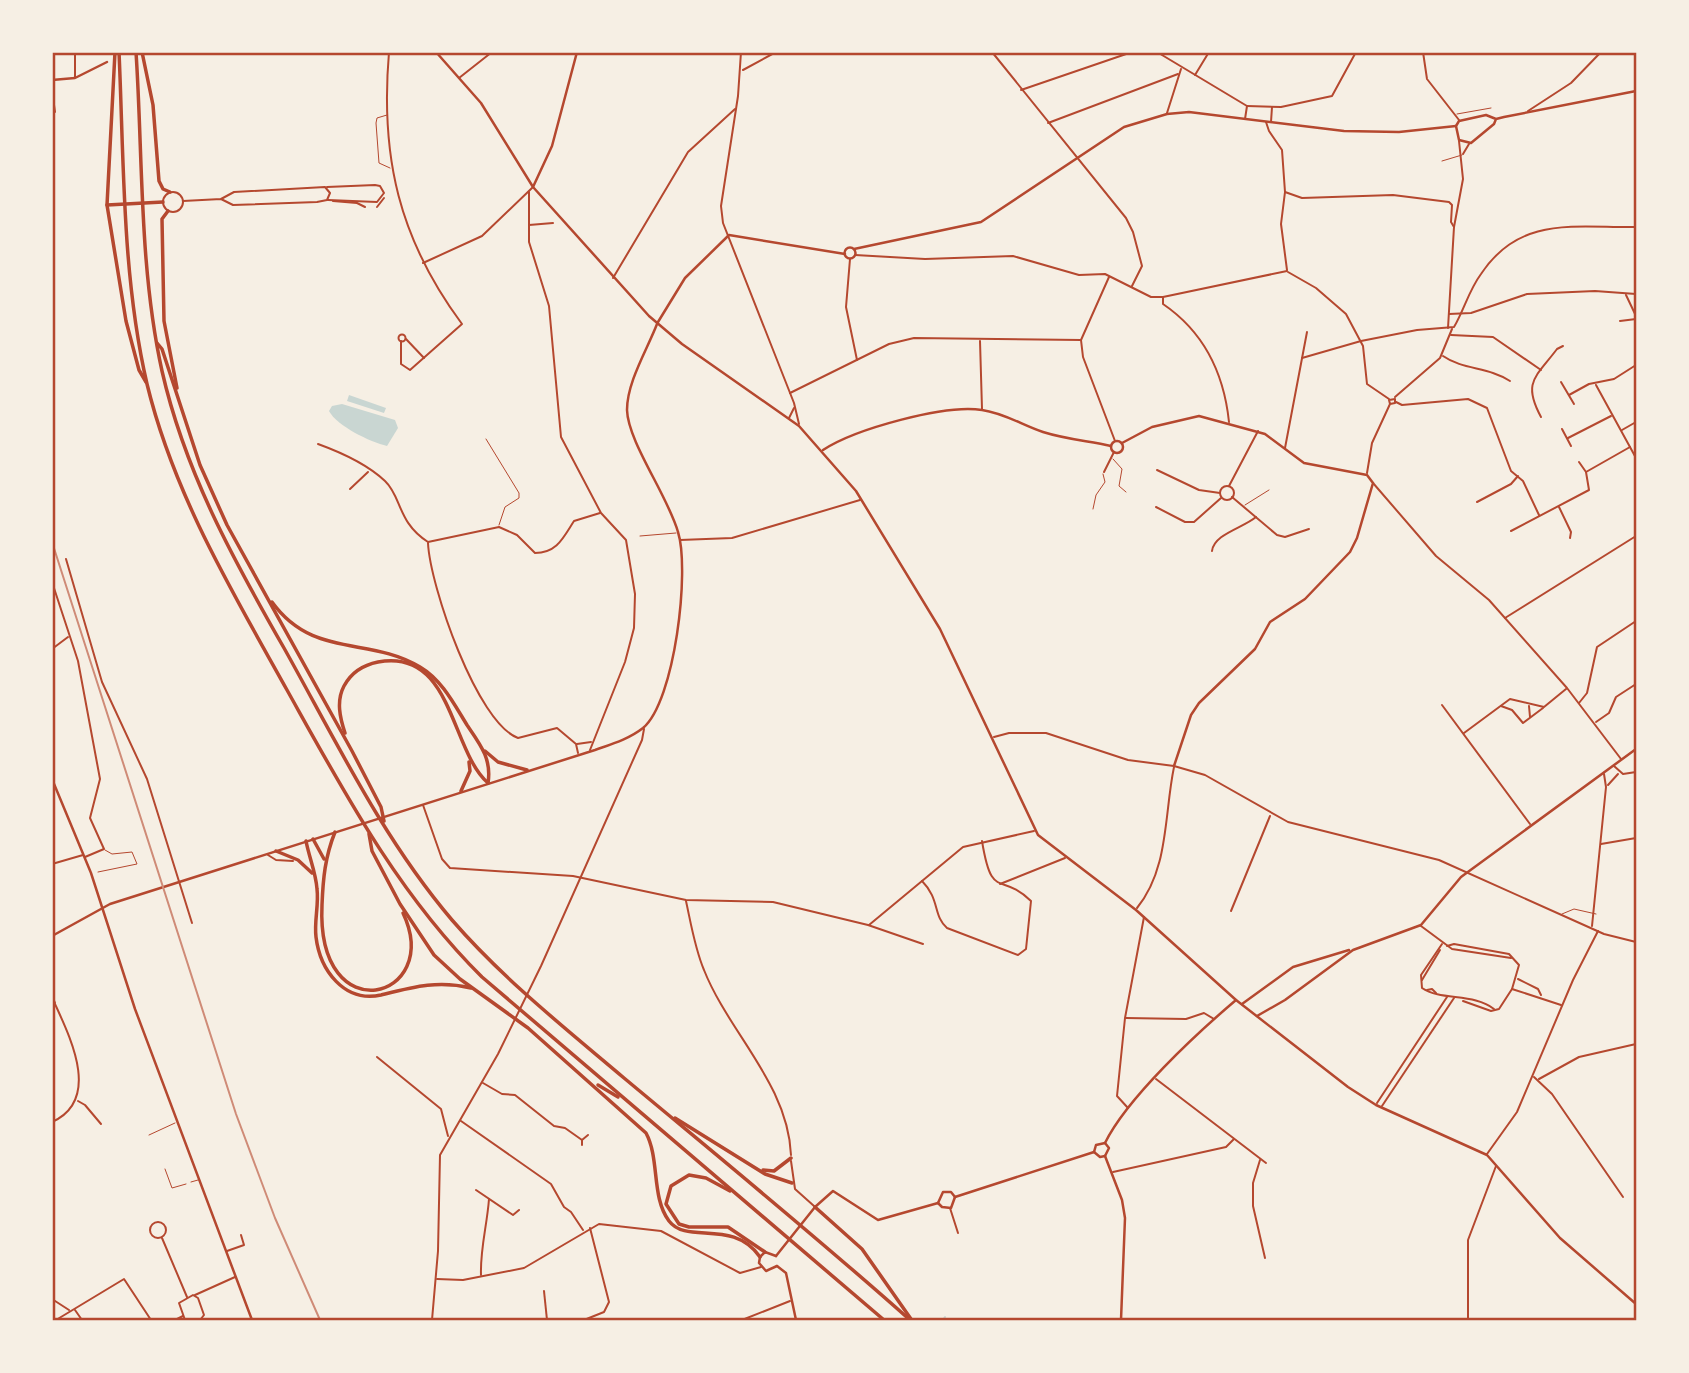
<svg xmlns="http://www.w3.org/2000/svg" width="1689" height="1373" viewBox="0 0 1689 1373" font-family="Mulish,sans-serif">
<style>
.water{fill:#c9d6d2}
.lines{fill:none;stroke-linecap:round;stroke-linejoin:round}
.stream{stroke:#c9d6d2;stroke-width:2}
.service{stroke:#b5482f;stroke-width:1}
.minor{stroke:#b5482f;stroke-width:2}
.tertiary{stroke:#b5482f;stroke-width:2.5}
.secondary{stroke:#b5482f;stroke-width:2.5}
.primary{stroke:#b5482f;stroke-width:2.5}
.motorway{stroke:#b5482f;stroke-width:3.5}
.rail{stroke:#cf8b77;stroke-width:2}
.neatline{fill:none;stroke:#b5482f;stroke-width:2.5}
</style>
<rect width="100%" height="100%" fill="#f6efe4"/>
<g class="water">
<path d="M349,395L386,408L384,413L347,401Z"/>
<path d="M342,404L395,420L398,428L387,446C370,442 337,426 329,411L332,406Z"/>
</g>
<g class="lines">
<path class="stream" d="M943,1320L945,1317"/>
<g class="service">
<path d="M1457,114L1491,108"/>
<path d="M387,115L377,118L376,123L379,163L390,168"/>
<path d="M1442,161L1462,155"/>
<path d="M486,439L519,493V498L505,507L499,525"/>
<path d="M1113,459L1122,469L1119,486L1126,492"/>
<path d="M1245,505L1269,490"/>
<path d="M1093,509L1096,495L1105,482L1103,474"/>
<path d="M640,536L676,533"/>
<path d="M98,872L137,864L132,852L112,854L105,850"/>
<path d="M1562,914L1574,909L1596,914"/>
<path d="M149,1135L175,1123"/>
<path d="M165,1169L172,1188L186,1184"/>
<path d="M191,1182L198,1180"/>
</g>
<g class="minor">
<path d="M389,52C380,157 399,239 462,324L410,370L401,364V341"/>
<path d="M741,52L738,96L721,206L723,223L794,403L799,424"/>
<path d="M992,52L1126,218L1133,232L1142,266L1132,286"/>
<path d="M1157,52L1247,106L1245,119"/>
<path d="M1423,52L1427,79L1459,120"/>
<path d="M743,70L776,52"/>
<path d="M1195,75L1209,52"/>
<path d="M75,77V52"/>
<path d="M459,78L492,52"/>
<path d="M1021,90L1132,52"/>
<path d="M52,91L55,112"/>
<path d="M1247,106L1281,107L1332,96L1356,52"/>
<path d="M1528,111L1571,83L1601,52"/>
<path d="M1167,113L1181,69"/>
<path d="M1266,122L1269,131L1282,150L1285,192L1281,224L1287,270"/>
<path d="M1271,122L1272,107"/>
<path d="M1048,123L1178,74"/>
<path d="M1463,154L1469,144"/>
<path d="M327,187L375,185L380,186L384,193L377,202L328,200"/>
<path d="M529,192V242L549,306L561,437L601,513L626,540L635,594L634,628L625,662L590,750"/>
<path d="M1285,192L1302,198L1393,195L1449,202L1452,205L1451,222L1454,227"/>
<circle cx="173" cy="202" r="10"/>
<path d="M183,201L221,199L233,205L317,202L327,200L330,193L325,187L234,192L221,199"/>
<path d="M333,201L357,203L365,207"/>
<path d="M377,207L384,198"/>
<path d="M529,225L553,223"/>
<path d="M855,255L925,259L1013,256L1079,275L1105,274L1151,297H1163L1287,271"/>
<path d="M850,259L846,307L857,360"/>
<path d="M423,263L482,236L532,188"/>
<path d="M1288,272L1316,288L1346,314L1363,346L1367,384L1389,399"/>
<path d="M1109,277L1081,340L1083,357L1115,441"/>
<path d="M613,278L688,152L735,109"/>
<path d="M1626,295L1636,316"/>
<path d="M1163,297V304C1204,332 1224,374 1229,422"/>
<path d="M1449,314L1471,313L1527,294L1595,291L1636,294"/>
<path d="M1620,321L1636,319"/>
<path d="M1448,328L1454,227L1463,179L1459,141"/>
<circle cx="402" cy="338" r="3.5"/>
<path d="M1451,335L1493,337L1541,370"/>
<path d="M406,339L424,358"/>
<path d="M980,341L982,409"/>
<path d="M1443,356C1463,370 1489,367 1510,381"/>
<path d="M1302,358L1361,341L1417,330L1454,327C1464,310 1469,290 1481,274C1520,215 1576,228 1636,227"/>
<path d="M1561,382L1574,404"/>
<path d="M1596,385L1636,458"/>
<path d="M790,393L889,344L914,338L1081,340"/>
<path d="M1569,395L1589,384L1614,379L1636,365"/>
<path d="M1395,397L1440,358L1452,329"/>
<path d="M1396,402L1402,405L1468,399L1487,408L1511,471L1523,481L1539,515"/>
<path d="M1541,417C1522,382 1536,377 1557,349L1563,346"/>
<path d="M789,418L794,408"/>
<path d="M1562,429L1571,446"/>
<path d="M1622,430L1636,422"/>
<path d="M1568,438L1611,416"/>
<path d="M318,444C340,452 367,464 385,481C402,497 397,522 428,542L499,527L517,535L535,553C557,553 563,538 574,521L600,513"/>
<path d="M1285,448L1307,332"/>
<path d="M1157,470L1199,490L1220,493"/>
<path d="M1104,472L1114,452"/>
<path d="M1586,472L1630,447"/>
<path d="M1367,473L1372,443L1390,404L1389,400L1395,399V403L1390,404"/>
<path d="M1373,483L1436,556L1489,600L1567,688L1621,759"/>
<path d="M1229,486L1258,431"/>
<circle cx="1227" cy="493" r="7"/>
<path d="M350,489L368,472"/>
<path d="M1232,497L1277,535L1285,537L1309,529"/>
<path d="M1477,502L1511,484L1518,476"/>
<path d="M1156,507L1185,522H1194L1221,498"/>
<path d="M1559,507L1571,532L1570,538"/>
<path d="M1511,531L1589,490L1586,472L1579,462"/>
<path d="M680,540L732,538L860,500"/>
<path d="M428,543C430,586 477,723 518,738L557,728L576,744L578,753"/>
<path d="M1212,551C1214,534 1243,528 1256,517"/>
<path d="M66,559L102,682L147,779L192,923"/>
<path d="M52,582L78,661L100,779L90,818L104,849L85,857"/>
<path d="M1505,618L1636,536"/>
<path d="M52,649L68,637"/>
<path d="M1579,703L1587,693L1597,647L1636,621"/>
<path d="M1442,705L1530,824"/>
<path d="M1501,706L1512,710L1523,723L1543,708"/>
<path d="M1529,706L1530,717"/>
<path d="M1596,722L1609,713L1616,697L1636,684"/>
<path d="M1464,733L1510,699L1544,707L1566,689"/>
<path d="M994,737L1009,733H1046L1128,760L1174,766L1205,775L1288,822L1439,860L1604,934L1636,942"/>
<path d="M577,744L591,742"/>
<path d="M1614,766L1623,774L1636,772"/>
<path d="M1608,785L1618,774"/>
<path d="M423,805L442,859L450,868L573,876L686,900L773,902L868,925L923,944"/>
<path d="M1601,844L1636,838"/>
<path d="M268,855L276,860L293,861"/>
<path d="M52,864L83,855"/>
<path d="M922,881C940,899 933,916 947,928L1018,955L1026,949L1031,901C1000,871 992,902 982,841"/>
<path d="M1000,884L1065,858"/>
<path d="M686,901C691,924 695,949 704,970C729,1033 788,1084 791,1155"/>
<path d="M1137,908C1169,869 1164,815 1174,767"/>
<path d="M1231,911L1270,816"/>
<path d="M869,925L963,847L1034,831"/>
<path d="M1421,926L1452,949L1511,958"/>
<path d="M1592,926L1606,787L1604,774"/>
<path d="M1442,944L1421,975L1422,988C1441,1001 1474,993 1494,1009"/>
<path d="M1447,946L1454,944L1509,954L1519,965L1512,989L1499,1009L1491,1011L1463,1001"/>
<path d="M1518,979L1538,989L1541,995"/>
<path d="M1422,980L1440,950"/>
<path d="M1512,989L1561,1005"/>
<path d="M1427,990L1432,989L1436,993"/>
<path d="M52,996L55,1003"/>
<path d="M52,1006L55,1004C71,1039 101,1100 52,1122"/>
<path d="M1126,1018L1186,1019L1204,1013L1214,1019"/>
<path d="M377,1057L441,1109L448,1136"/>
<path d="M1534,1077L1552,1094L1623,1197"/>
<path d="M1156,1079L1266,1163"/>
<path d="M1539,1079L1579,1057L1636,1044"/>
<path d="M483,1083L502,1094L515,1095L554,1126L565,1128L582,1140"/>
<path d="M78,1101L85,1105L101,1124"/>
<path d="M1377,1103L1447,997"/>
<path d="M1382,1106L1454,998"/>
<path d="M1128,1108L1117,1096L1125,1018L1144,917"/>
<path d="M461,1121L551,1184L564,1207L571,1212L583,1230"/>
<path d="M582,1145V1140L588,1135"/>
<path d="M1487,1154L1517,1112L1573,980L1598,931"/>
<path d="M1260,1160L1253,1183V1206L1265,1258"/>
<path d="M791,1161L795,1189L814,1206"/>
<path d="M1113,1172L1226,1147L1234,1139"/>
<path d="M476,1190L513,1215L519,1210"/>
<path d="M950,1208L958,1233"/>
<circle cx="158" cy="1230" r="8"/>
<path d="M162,1238L187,1297"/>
<path d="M227,1251L244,1245L241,1235"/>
<path d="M481,1275C480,1249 487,1226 489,1199"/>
<path d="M437,1279L463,1280L524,1268L599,1224L661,1231L740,1273L761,1267"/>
<path d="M544,1291L547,1320"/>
<path d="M195,1295L235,1277"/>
<path d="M52,1299L69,1310"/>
<path d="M75,1310L82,1320"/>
<path d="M56,1320L124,1279L151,1320"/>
<path d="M175,1320L183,1316"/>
<path d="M185,1320L179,1303L193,1295L198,1298L204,1315L200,1320"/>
<path d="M432,1320L438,1251L440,1155L498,1054L541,966L642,740L644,729"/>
<path d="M584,1320L604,1312L609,1302L590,1228"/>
<path d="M742,1320L790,1301"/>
<path d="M1468,1320V1240L1496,1166"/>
<path d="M1559,1320H1572"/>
</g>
<g class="tertiary">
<path d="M1496,119L1486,115L1459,121L1456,126L1459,140L1471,143L1494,124L1496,119L1504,117L1636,91"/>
<path d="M533,187L552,146L577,52"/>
<circle cx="850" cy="253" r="5.5"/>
<path d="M854,249L981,222L1124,127L1167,114L1189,112L1344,131L1399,132L1456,126"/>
<path d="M658,322L685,278L729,235L845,254"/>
<circle cx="1117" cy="447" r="6"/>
<path d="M1122,443L1152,427L1199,416L1265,434L1304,463L1367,475L1373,483L1357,538L1350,552L1305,599L1270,622L1255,649L1199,703L1191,715L1174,766"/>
<path d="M823,450C855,429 945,404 982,410C1004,413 1022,425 1043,432C1065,439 1088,441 1111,446"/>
<path d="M1242,1004L1293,967L1349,950"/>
<path d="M1257,1016L1285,1000L1353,950L1421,925L1461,877L1636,749"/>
<path d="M1105,1143C1127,1098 1196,1034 1236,1000"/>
<path d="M1105,1143L1109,1148L1105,1156"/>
<path d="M1094,1152L1096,1145L1105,1143"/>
<path d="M1094,1152L1100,1157L1105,1156"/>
<path d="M1105,1156L1122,1200L1125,1218L1121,1320"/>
<path d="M955,1197L1094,1152"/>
<path d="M938,1203L942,1207L951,1208L955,1197"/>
<path d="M938,1203L943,1192H951L955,1197"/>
<path d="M776,1256L815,1207L833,1191L878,1220L938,1203"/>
<path d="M776,1256L765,1252L760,1257L759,1263L766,1271L777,1266"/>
<path d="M777,1266L786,1273L796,1320"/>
</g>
<g class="secondary">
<path d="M436,52L481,103L533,187L649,316L682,344L799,426L856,491L940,629L1038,835L1136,910L1236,1000L1348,1087L1376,1105L1487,1155L1560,1238L1636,1304"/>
<path d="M52,80L75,78L107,62"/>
<path d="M52,936L110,904L595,750C612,744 629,739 643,728C675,701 690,570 678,532C668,496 628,442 627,410C627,382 647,350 657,324"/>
</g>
<path class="primary" d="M52,779L91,873L135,1009L252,1320"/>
<g class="motorway">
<path d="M115,52L107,205L126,321L139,370L146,382"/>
<path d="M119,52C124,162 122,276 147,384C174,495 232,591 287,690C344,792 398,894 482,977L884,1320"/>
<path d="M136,52C143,158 139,267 162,371C185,472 233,559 284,648C336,741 383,839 452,920C503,979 565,1028 624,1078C720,1158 817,1237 910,1320"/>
<path d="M142,52L153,105L159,181L163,189L170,192"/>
<path d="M107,205L163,202"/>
<path d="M168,211L162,219L164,321L177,388"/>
<path d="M157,343L162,349L200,465L227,525L352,751L381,807L384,821"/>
<path d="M272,602C313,659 369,636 420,667C442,680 454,704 467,725C480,744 492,759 488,783"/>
<path d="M345,733C340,718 336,701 344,686C351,673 363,665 378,662C453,648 450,750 488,783"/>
<path d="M485,751L498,762L527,770"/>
<path d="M461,791L470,771L469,762"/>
<path d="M335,832C325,857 323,879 322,905C316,1034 444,1000 403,913"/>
<path d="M369,834L372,851L400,904L434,955L460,979L528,1028L646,1133C660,1159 651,1197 669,1221C687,1245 733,1218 760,1257"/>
<path d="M313,839L324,859"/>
<path d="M306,841C309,857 316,873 317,889C319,905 314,921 316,937C320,970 344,1003 381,995C413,987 438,980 471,988"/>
<path d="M276,851L298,860L312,873"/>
<path d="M598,1085L618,1097"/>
<path d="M675,1118L765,1174L792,1183"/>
<path d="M763,1170L774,1171L791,1158"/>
<path d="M730,1191L706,1178L689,1175L671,1186L666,1204L679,1224L689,1227H728L765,1252"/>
<path d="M815,1207L862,1249L911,1319"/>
</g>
<path class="rail" d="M52,542L236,1114L275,1218L320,1320"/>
</g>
<rect width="1689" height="1373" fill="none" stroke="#f6efe4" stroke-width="108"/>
<rect x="54" y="54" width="1581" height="1265" class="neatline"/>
</svg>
